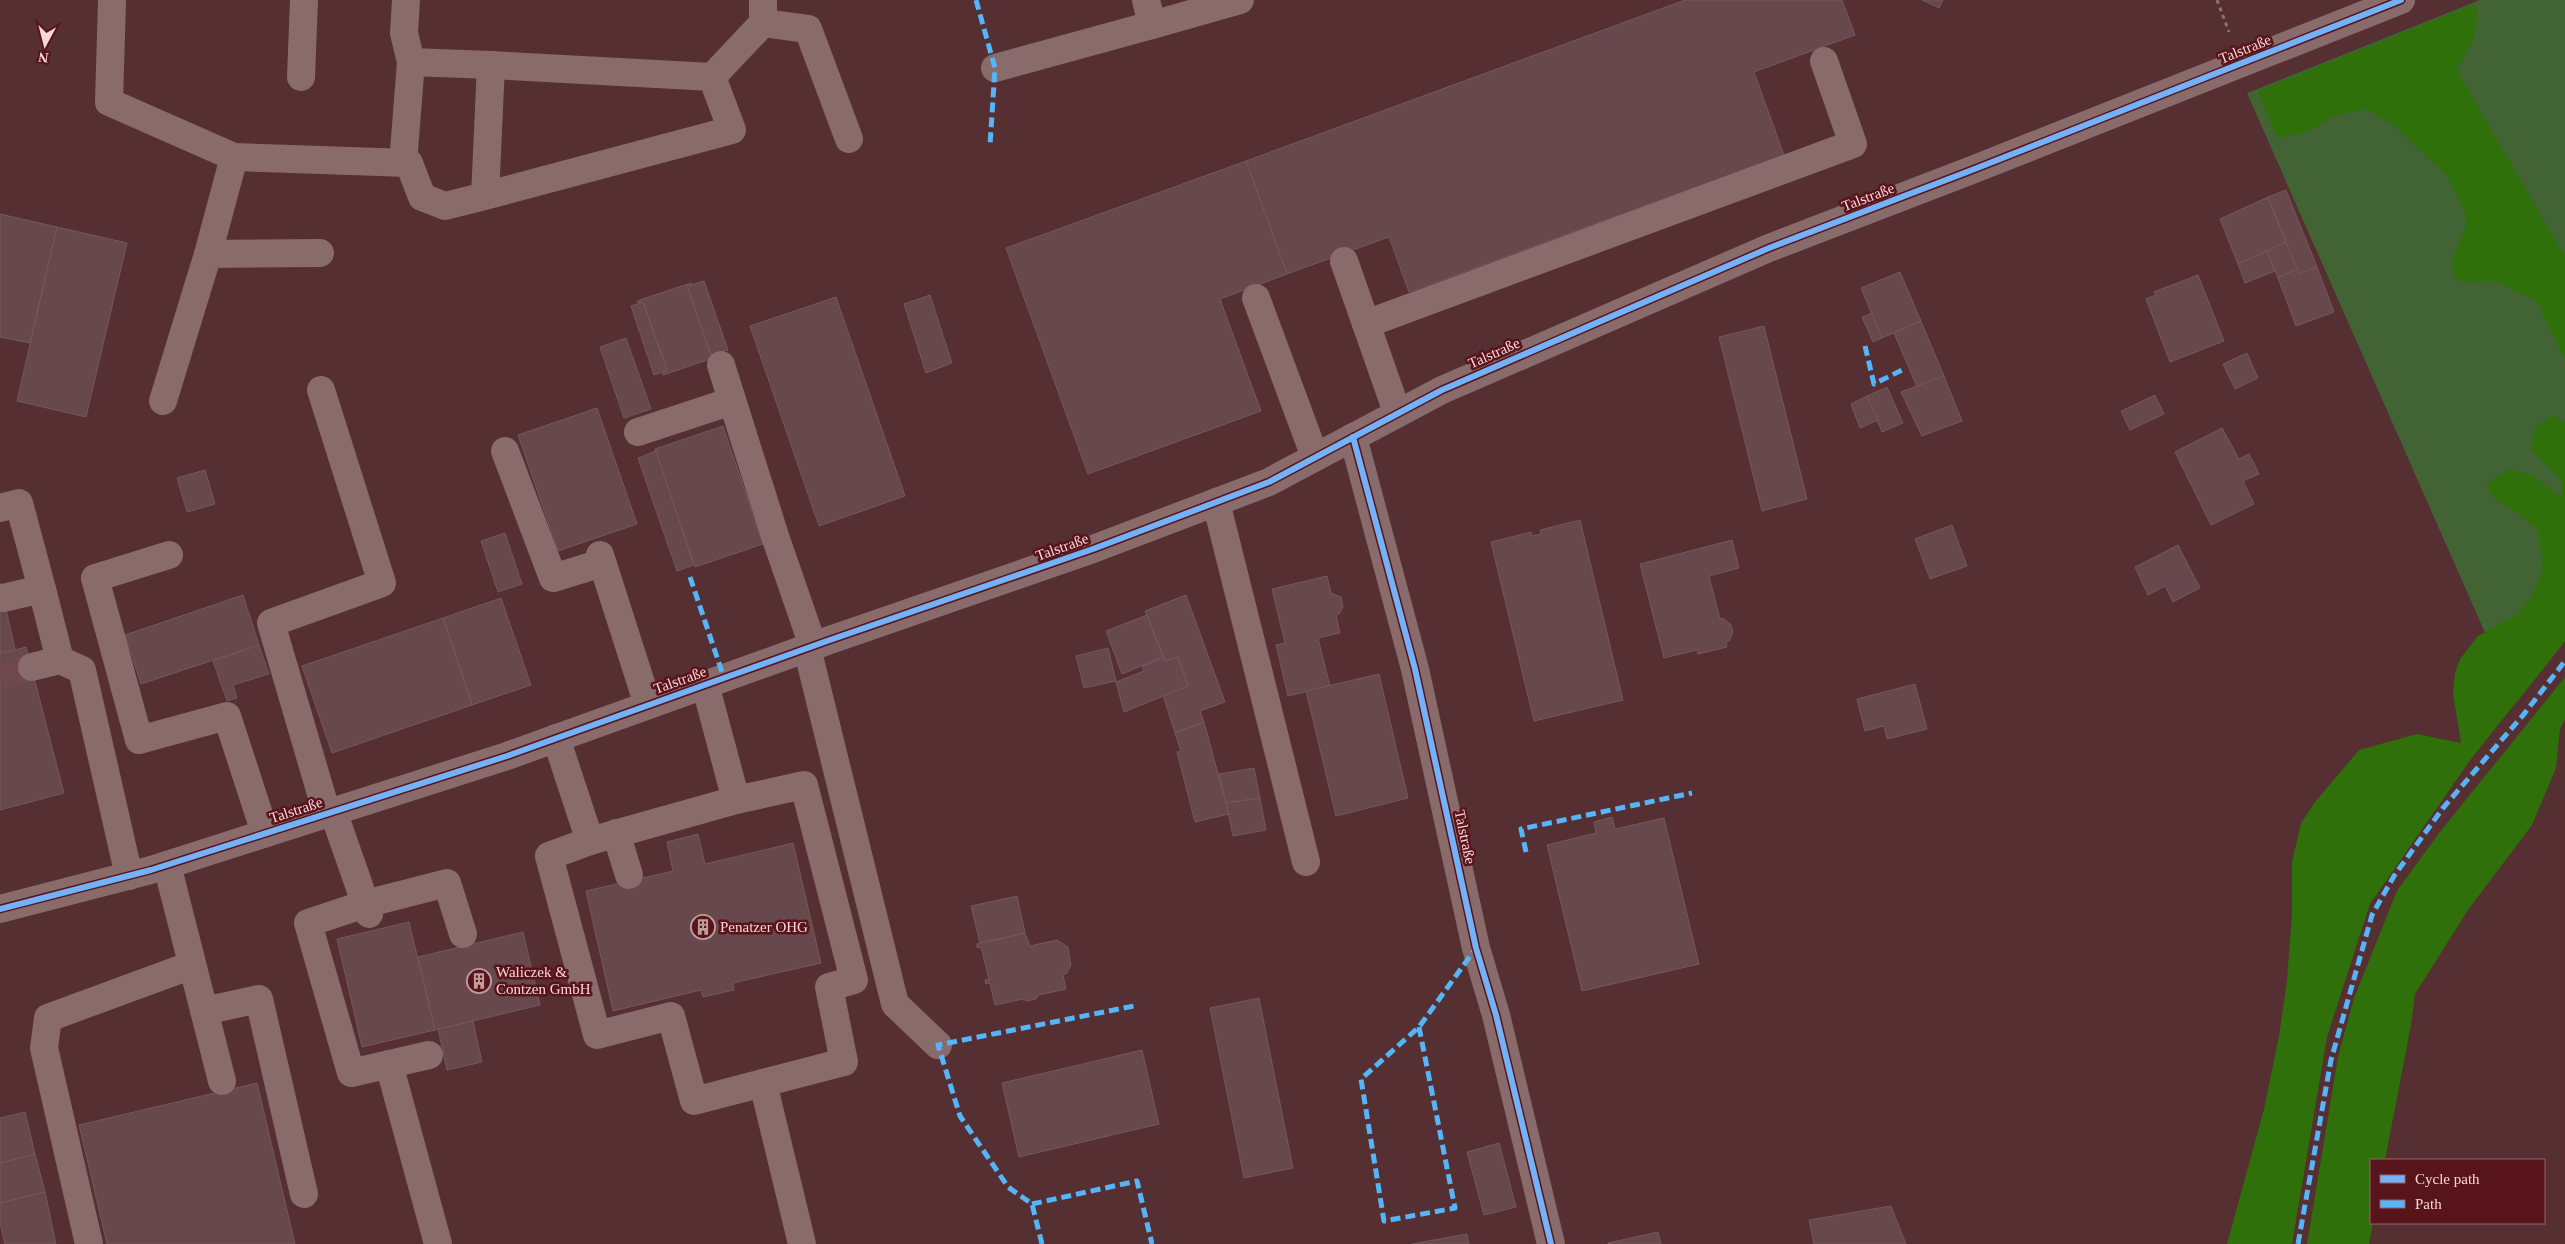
<svg xmlns="http://www.w3.org/2000/svg" width="2565" height="1244" viewBox="0 0 2565 1244" font-family="'Times New Roman',serif">
<style>
.green{fill:#426434}
.forest{fill:#2f700a}
.building{fill:#66484d;stroke:#75575c}
.lines{fill:none;stroke-linecap:round;stroke-linejoin:round}
.minor-tunnel{stroke:#6e484b;stroke-width:28;stroke-dasharray:28 14;stroke-linecap:butt}
.path{stroke:#8c7273;stroke-width:3;stroke-dasharray:4 4;stroke-linecap:butt}
.minor{stroke:#896b6c;stroke-width:28}
.quiet{stroke:#56b5f8;stroke-width:5;stroke-dasharray:10 5;stroke-linecap:butt}
.cycleway-casing{stroke:#58141b;stroke-width:9}
.cycleway{stroke:#73b2f8;stroke-width:6}
.labels{text-anchor:middle;dominant-baseline:central;stroke-width:5;stroke-linejoin:round;paint-order:stroke}
.street-label{font-size:15px;fill:#fad6d6;stroke:#58141b}
.poi-label{font-size:15px;fill:#fad6d6;stroke:#58141b;text-anchor:start}
</style>
<rect width="100%" height="100%" fill="#552f32"/>
<path class="green" d="M2480,0H2565V641L2516,703L2247,93Z"/>
<g class="forest">
<path d="M2474,4C2484,23 2468,54 2456,69L2565,257V360L2537,302L2496,281L2463,282L2455,279L2451,264L2466,224V214L2447,176L2395,126L2367,109L2334,116L2304,133L2277,138L2257,91Z"/>
<path d="M2553,415L2565,423V641L2471,759L2370,904L2327,1037L2292,1244H2227L2264,1109L2279,1036L2287,981L2292,913V862L2301,823L2315,802L2359,750L2417,734L2461,743L2453,693L2455,673L2460,659L2478,636L2518,614L2532,595L2543,570L2538,531L2520,514L2496,500L2486,485L2506,470L2530,474L2562,498V481L2530,448L2537,425Z"/>
<path d="M2565,677V719L2560,729L2556,768L2532,825L2468,910L2415,994L2411,1025L2385,1160H2371L2373,1223L2369,1244H2307L2338,1057L2354,998L2397,891L2439,833Z"/>
</g>
<g class="building">
<path d="M1685,0H1842L1855,35L1754,72L1784,155L1409,292L1389,237L1287,274L1246,161Z"/>
<path d="M1922,0H1943L1939,8Z"/>
<path d="M1246,161L1287,274L1220,299L1261,411L1088,474L1006,248Z"/>
<path d="M2286,190L2317,267L2299,274L2268,197Z"/>
<path d="M2268,197L2286,242L2238,264L2220,219Z"/>
<path d="M0,214L57,227L30,343L0,337Z"/>
<path d="M57,227L127,243L86,417L17,401Z"/>
<path d="M2286,242L2297,269L2278,278L2267,251Z"/>
<path d="M2267,251L2275,271L2245,283L2238,264Z"/>
<path d="M2317,267L2334,312L2296,326L2278,278L2297,269L2299,274Z"/>
<path d="M1900,272L1921,321L1882,338L1861,288Z"/>
<path d="M2198,275L2224,341L2170,362L2146,299L2156,295L2154,292Z"/>
<path d="M704,281L728,350L711,355L687,286Z"/>
<path d="M691,283L692,285L687,286L711,355L715,354L716,357L663,375L662,373L667,370L643,302L638,303L637,301Z"/>
<path d="M930,295L952,363L926,373L904,304Z"/>
<path d="M836,297L905,496L819,526L750,326Z"/>
<path d="M643,302L667,370L654,375L631,306Z"/>
<path d="M1872,313L1882,338L1873,342L1862,317Z"/>
<path d="M1921,321L1944,376L1917,387L1894,333Z"/>
<path d="M1764,326L1807,499L1762,511L1719,337Z"/>
<path d="M626,338L651,409L624,418L600,347Z"/>
<path d="M2247,353L2258,378L2235,389L2223,364Z"/>
<path d="M1944,376L1962,421L1922,436L1901,392Z"/>
<path d="M1887,387L1903,423L1882,432L1867,396Z"/>
<path d="M2155,395L2164,414L2130,430L2121,411Z"/>
<path d="M1867,396L1878,420L1860,428L1851,404Z"/>
<path d="M597,408L637,524L558,551L518,435Z"/>
<path d="M723,426L763,544L695,567L655,449Z"/>
<path d="M2222,428L2239,459L2249,454L2259,474L2243,481L2254,504L2211,525L2175,452Z"/>
<path d="M656,451L694,565L677,571L638,458Z"/>
<path d="M205,470L215,504L187,512L177,478Z"/>
<path d="M1580,520L1623,700L1534,721L1491,542L1531,532L1532,536L1541,534L1540,530Z"/>
<path d="M1952,525L1967,566L1930,579L1915,539Z"/>
<path d="M505,533L522,584L498,592L481,541Z"/>
<path d="M1732,540L1739,568L1709,576L1720,619L1723,618L1731,625L1733,633L1729,641L1726,642L1727,647L1698,654L1697,650L1664,658L1640,564Z"/>
<path d="M2178,545L2200,588L2173,602L2165,586L2148,595L2135,567Z"/>
<path d="M1327,576L1331,593L1341,597L1343,607L1339,614L1336,615L1340,633L1318,638L1330,686L1288,696L1276,645L1285,643L1272,589Z"/>
<path d="M0,583L15,649L0,653Z"/>
<path d="M243,595L259,645L141,684L125,635Z"/>
<path d="M1186,595L1225,702L1200,711L1204,722L1175,733L1163,695L1188,686L1178,657L1165,661L1145,611Z"/>
<path d="M501,598L531,685L472,705L443,618Z"/>
<path d="M1147,615L1163,657L1122,674L1106,631Z"/>
<path d="M443,618L472,705L332,753L302,666Z"/>
<path d="M259,645L269,674L233,685L237,698L227,701L213,661Z"/>
<path d="M26,647L64,793L0,810V654Z"/>
<path d="M1108,648L1116,681L1084,688L1076,656Z"/>
<path d="M1178,657L1188,686L1124,712L1116,682L1144,671L1142,666L1164,658L1165,661Z"/>
<path d="M1379,674L1408,798L1336,816L1306,691Z"/>
<path d="M1915,684L1927,729L1887,739L1884,726L1865,731L1857,699Z"/>
<path d="M1204,722L1229,814L1195,822L1177,752L1181,751L1175,733Z"/>
<path d="M1254,768L1260,798L1226,803L1219,774Z"/>
<path d="M1260,798L1266,830L1233,836L1226,803Z"/>
<path d="M1612,817L1615,829L1664,818L1699,964L1582,991L1547,845L1596,833L1594,822Z"/>
<path d="M698,834L705,864L793,843L821,963L733,983L734,990L703,997L701,990L613,1011L586,891L673,871L667,842Z"/>
<path d="M1017,896L1025,933L980,943L971,906Z"/>
<path d="M409,922L435,1030L362,1047L337,939Z"/>
<path d="M523,932L540,1005L435,1030L418,957Z"/>
<path d="M1025,933L1030,946L1057,940L1068,947L1071,965L1066,974L1063,975L1066,989L1039,995L1036,999L1027,1001L1023,999L995,1005L990,983L986,984L985,980L989,979L981,947L977,948V944Z"/>
<path d="M1259,998L1293,1168L1244,1178L1210,1008Z"/>
<path d="M473,1021L482,1062L447,1070L438,1029Z"/>
<path d="M1142,1050L1159,1124L1019,1157L1002,1083Z"/>
<path d="M257,1083L295,1244H107L79,1125Z"/>
<path d="M25,1112L35,1154L0,1163V1118Z"/>
<path d="M1499,1143L1516,1207L1484,1215L1467,1152Z"/>
<path d="M35,1154L45,1192L0,1203V1163Z"/>
<path d="M45,1192L56,1244H5L0,1223V1203Z"/>
<path d="M1891,1206L1906,1244H1814L1809,1220Z"/>
<path d="M1658,1232L1661,1244H1608V1243Z"/>
<path d="M1467,1234L1469,1244H1412Z"/>
</g>
<g class="lines">
<path class="minor-tunnel" d="M0,675L32,667"/>
<path class="path" d="M2217,0L2229,32"/>
<g class="minor">
<path d="M112,0L109,102L234,157L208,254"/>
<path d="M406,0L404,33L411,62"/>
<path d="M763,23V0"/>
<path d="M1152,25L1240,0"/>
<path d="M995,68L1152,25L1146,0"/>
<path d="M301,77L304,0"/>
<path d="M712,77L763,23L808,29L849,139"/>
<path d="M234,157L409,163L422,197L445,206L485,196L732,130L712,77L491,65L485,196"/>
<path d="M403,163L411,62L491,65"/>
<path d="M1344,261L1397,412"/>
<path d="M1256,298L1315,457"/>
<path d="M1366,324L1853,144L1824,61"/>
<path d="M721,365L775,536L813,646"/>
<path d="M321,390L382,583L271,623L327,814"/>
<path d="M163,401L208,254L320,253"/>
<path d="M638,432L732,401"/>
<path d="M1353,437L1415,669L1476,948L1496,1015L1551,1244"/>
<path d="M505,451L553,578L602,563"/>
<path d="M1216,502L1306,862"/>
<path d="M0,508L19,503L42,589"/>
<path d="M169,555L95,578L139,740L227,716L265,833"/>
<path d="M600,555L648,705"/>
<path d="M3,598L42,589L60,660"/>
<path d="M807,648L895,1004L938,1045"/>
<path d="M32,667L60,660L82,670L129,876"/>
<path d="M556,738L590,841L736,800L705,684"/>
<path d="M333,811L369,914"/>
<path d="M616,833L629,875"/>
<path d="M590,841L549,856L597,1035L671,1016L694,1101L844,1062L829,987L854,980L804,785L736,800"/>
<path d="M167,865L222,1081"/>
<path d="M0,909L151,870L507,756L827,641L1093,549L1269,482L1442,390L1769,248L1972,170L2401,0"/>
<path d="M204,1011L259,999L304,1194"/>
<path d="M429,1055L351,1073L308,923L365,904L447,883L463,934"/>
<path d="M389,1064L438,1244"/>
<path d="M763,1083L802,1244"/>
<path d="M89,1244L44,1048L48,1018L192,965"/>
</g>
<g class="quiet">
<path d="M976,0L995,68L990,145"/>
<path d="M1865,346L1874,384L1902,370"/>
<path d="M690,577L724,678"/>
<path d="M1526,852L1521,829L1692,793"/>
<path d="M1419,1027L1455,1208L1384,1221L1361,1079L1419,1027L1476,948"/>
<path d="M1032,1204L1137,1181L1152,1244"/>
<path d="M1042,1244L1032,1204L1008,1187L960,1116L938,1045L1134,1006"/>
<path d="M2298,1244L2331,1060L2372,915L2394,876L2443,808L2524,714L2565,661"/>
</g>
<defs>
<g id="cycleway">
<path d="M1353,437L1415,669L1476,948L1496,1015L1551,1244"/>
<path d="M0,909L151,870L507,756L827,641L1093,549L1269,482L1442,390L1769,248L1972,170L2401,0"/>
</g>
</defs>
<use href="#cycleway" class="cycleway-casing"/>
<use href="#cycleway" class="cycleway"/>
</g>
<defs>
<symbol id="building-ring" viewBox="-11 -11 22 22"><circle r="9.5" fill="#58141b" stroke="#c09c9d" stroke-width="1.5"/><path d="M-4-6H4V6H1V3H-1V6H-4ZM-2.5-4.3h1.7v1.8h-1.7ZM.8-4.3h1.7v1.8H.8ZM-2.5-1h1.7V.8h-1.7ZM.8-1h1.7V.8H.8Z" fill="#c09c9d"/></symbol>
</defs>
<g fill-rule="evenodd">
<use href="#building-ring" x="689" y="913" width="28" height="28"/>
<use href="#building-ring" x="465" y="967" width="28" height="28"/>
</g>
<g class="labels">
<g class="street-label">
<text transform="translate(2245 49) rotate(-22)">Talstraße</text>
<text transform="translate(1868 197) rotate(-21)">Talstraße</text>
<text transform="translate(1494 353) rotate(-24)">Talstraße</text>
<text transform="translate(1062 547) rotate(-20)">Talstraße</text>
<text transform="translate(680 680) rotate(-20)">Talstraße</text>
<text transform="translate(296 810) rotate(-18)">Talstraße</text>
<text transform="translate(1465 837) rotate(78)">Talstraße</text>
</g>
<g class="poi-label">
<text x="720" y="927">Penatzer OHG</text>
<text x="496" y="972">Waliczek &amp;<tspan x="496" dy="17">Contzen GmbH</tspan></text>
</g>
</g>
<rect x="2370" y="1159" width="175" height="65" fill="#58141b" stroke="#996266"/>
<rect x="2380" y="1175" width="25" height="8" fill="#73b2f8" stroke="#996266"/>
<text x="2415" y="1184" font-size="15" fill="#fad6d6">Cycle path</text>
<rect x="2380" y="1200" width="25" height="8" fill="#56b5f8" stroke="#996266"/>
<text x="2415" y="1209" font-size="15" fill="#fad6d6">Path</text>
<g transform="translate(45 45) rotate(187)" stroke="#58141b" stroke-width="4" paint-order="stroke">
<path d="M0-4L9 19L0 12L-9 19Z" fill="#fad6d6"/>
<text y="-8" font-size="14" font-weight="bold" text-anchor="middle" fill="#fad6d6">N</text>
</g>
</svg>
